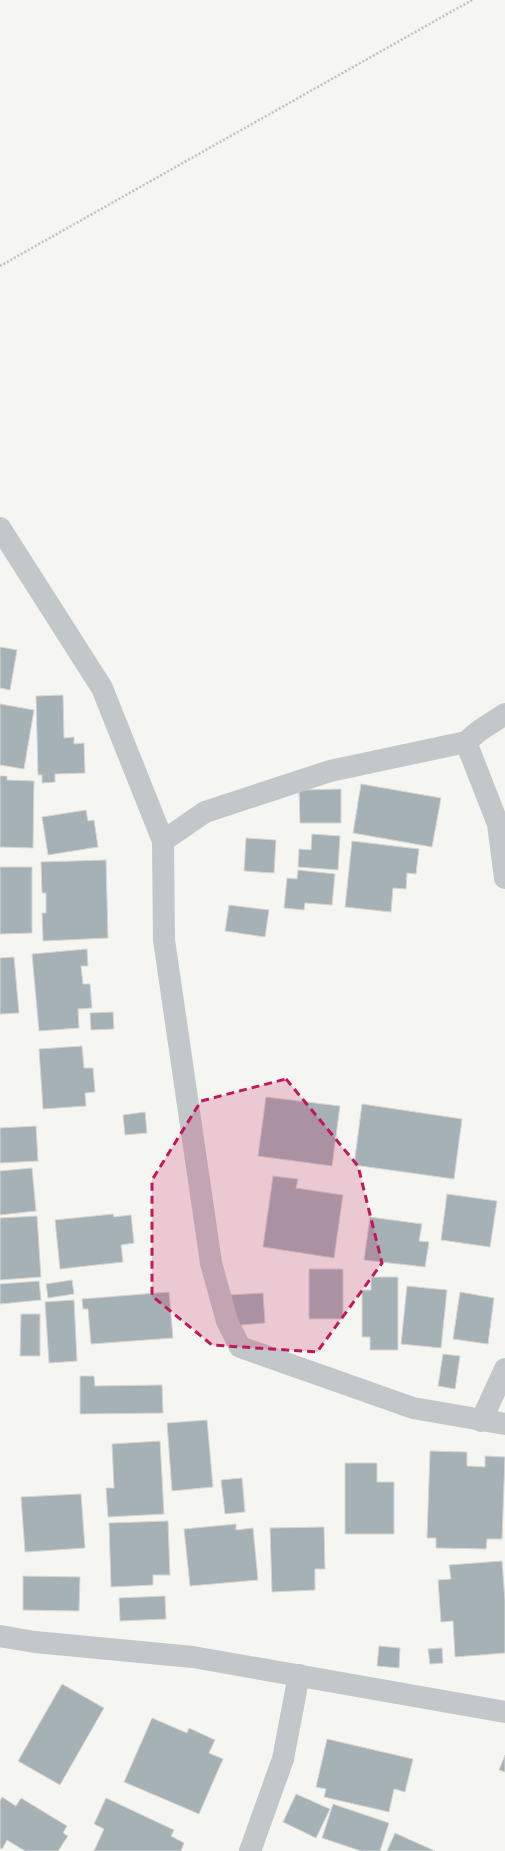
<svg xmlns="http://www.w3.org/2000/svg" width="505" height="1851" viewBox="0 0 505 1851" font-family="'Fira Sans Condensed',sans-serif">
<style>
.building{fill:#a6b1b5;stroke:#d6d6d4}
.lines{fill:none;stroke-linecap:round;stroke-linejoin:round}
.path{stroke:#bec0c2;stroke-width:2.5;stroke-dasharray:2 2;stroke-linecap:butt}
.minor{stroke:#c2c7c9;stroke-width:22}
.marked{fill:#c2185b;fill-opacity:0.2;stroke:#c2185b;stroke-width:3;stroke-dasharray:8 5;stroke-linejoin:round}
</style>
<rect width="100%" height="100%" fill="#f5f5f1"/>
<g class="building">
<path d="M0,647L17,650L10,690L0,688Z"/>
<path d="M63,695L64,738L74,737V744L84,743L85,773L55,774V782L42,783V775H38L36,696Z"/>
<path d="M0,704L34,710L24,769L0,765Z"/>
<path d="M0,776H7V780L34,781L33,848L0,847Z"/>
<path d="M361,784L441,798L432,847L353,833Z"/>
<path d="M341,789V823H300L299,790Z"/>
<path d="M86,810L88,821L94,820L98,847L48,855L42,817Z"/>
<path d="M312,834L340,836L338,870L298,867L299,849L311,850Z"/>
<path d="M246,838L276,840L274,873L244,871Z"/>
<path d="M352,841L419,849L416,874L407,873L406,889L393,888L391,912L345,907Z"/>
<path d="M106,860L108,938L43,941L42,913H46V893H42L41,862Z"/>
<path d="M0,867H32V933L0,934Z"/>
<path d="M298,870L335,874L332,905L305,903L304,910L284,908L287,878L297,879Z"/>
<path d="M229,905L269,910L265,937L225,931Z"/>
<path d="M87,949L88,966H81L83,984H90L92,1008L78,1009L79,1028L39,1031L32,954Z"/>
<path d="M14,957L19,1013L0,1014V958Z"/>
<path d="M113,1012L114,1029L91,1030L90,1013Z"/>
<path d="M82,1046L84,1068H93L95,1092L85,1093L86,1106L43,1109L39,1049Z"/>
<path d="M266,1097L340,1106L332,1166L258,1156Z"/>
<path d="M362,1104L462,1119L454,1179L354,1165Z"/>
<path d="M145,1112L147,1133L125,1135L123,1115Z"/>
<path d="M36,1126L38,1161L0,1163V1128Z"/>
<path d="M32,1168L36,1211L0,1215V1171Z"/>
<path d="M273,1176L298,1179L296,1188L343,1195L334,1258L263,1247Z"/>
<path d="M447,1194L497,1201L490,1247L441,1240Z"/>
<path d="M113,1214L114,1217L131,1215L134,1243L121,1245L123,1262L60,1269L55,1220Z"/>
<path d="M37,1216L41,1277L0,1280V1218Z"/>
<path d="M370,1217L422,1224L419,1241L429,1242L425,1267L364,1260Z"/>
<rect x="309" y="1269" width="34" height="50"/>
<path d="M371,1277H398V1350H370V1337H362V1290H371Z"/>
<path d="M72,1280L74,1294L48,1298L46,1284Z"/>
<path d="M39,1281L41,1300L0,1304V1284Z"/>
<path d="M407,1286L447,1290L441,1348L401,1344Z"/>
<path d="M169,1292L173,1338L91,1344L88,1309H83L82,1299Z"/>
<path d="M460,1292L494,1298L488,1344L453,1339Z"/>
<path d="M263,1293L265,1323L230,1326L228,1295Z"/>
<path d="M74,1300L77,1361L49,1363L45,1302Z"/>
<path d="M21,1314H40V1356H20Z"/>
<path d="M443,1354L460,1356L455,1389L438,1386Z"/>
<path d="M80,1376H94L95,1386L162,1385L163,1413L80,1414Z"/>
<path d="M207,1420L213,1487L172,1491L167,1423Z"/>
<path d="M160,1441L164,1514L108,1517L106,1488H114L112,1444Z"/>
<path d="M430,1451L467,1452V1466L485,1467V1456L505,1457L502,1539H487L486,1549L436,1548V1538H427Z"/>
<path d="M345,1463H377V1482H394V1534H345Z"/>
<path d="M242,1478L245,1512L225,1514L221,1480Z"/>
<path d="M81,1494L85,1548L25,1552L21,1497Z"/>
<path d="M168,1521L170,1575H153V1585L111,1587L109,1523Z"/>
<path d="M236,1524V1530L253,1528L258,1580L190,1586L184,1529Z"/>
<path d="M324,1527L325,1569H315V1590L272,1592L270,1528Z"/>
<path d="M502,1561L505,1600V1653L455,1657L453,1621L441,1622L438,1580L451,1579L449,1565Z"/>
<path d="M23,1576L80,1577L79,1611L23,1610Z"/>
<path d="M165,1596L166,1619L120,1621L119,1598Z"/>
<path d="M379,1646L400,1648L399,1668L377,1666Z"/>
<path d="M442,1648L443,1663L430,1664L428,1649Z"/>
<path d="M62,1684L104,1708L60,1785L18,1761Z"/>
<path d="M152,1718L187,1733L189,1728L215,1740L209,1753L223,1759L199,1814L124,1782Z"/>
<path d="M327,1739L413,1759L405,1792L394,1789L389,1812L324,1797L326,1789L316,1787Z"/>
<path d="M505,1755V1772L499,1770Z"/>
<path d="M296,1794L330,1809L316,1838L283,1822Z"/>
<path d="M2,1797L16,1806L21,1798L67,1826L63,1833L68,1836L58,1851H25L7,1840L2,1849L0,1848V1801Z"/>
<path d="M106,1798L174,1830L171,1836L184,1843L181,1851H94L104,1829L94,1824Z"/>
<path d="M333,1804L389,1823L380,1851H361L322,1838Z"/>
<path d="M395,1833L435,1851H387Z"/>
</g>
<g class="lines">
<path class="path" d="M0,266L472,0"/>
<g class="minor">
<path d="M0,528L102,688L163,841L164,940L211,1263L227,1321L240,1347L413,1408L505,1424"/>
<path d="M466,742L498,824L505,878"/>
<path d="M163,841L205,812L330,771L466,742L479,731L505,714"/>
<path d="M481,1421L505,1369"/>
<path d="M0,1636L35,1642L193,1657L505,1712"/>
<path d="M250,1851L283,1759L299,1675"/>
</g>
</g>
<path class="marked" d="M286,1079L358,1166L382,1263L317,1352L212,1345L152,1296V1180L201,1101Z"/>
</svg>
